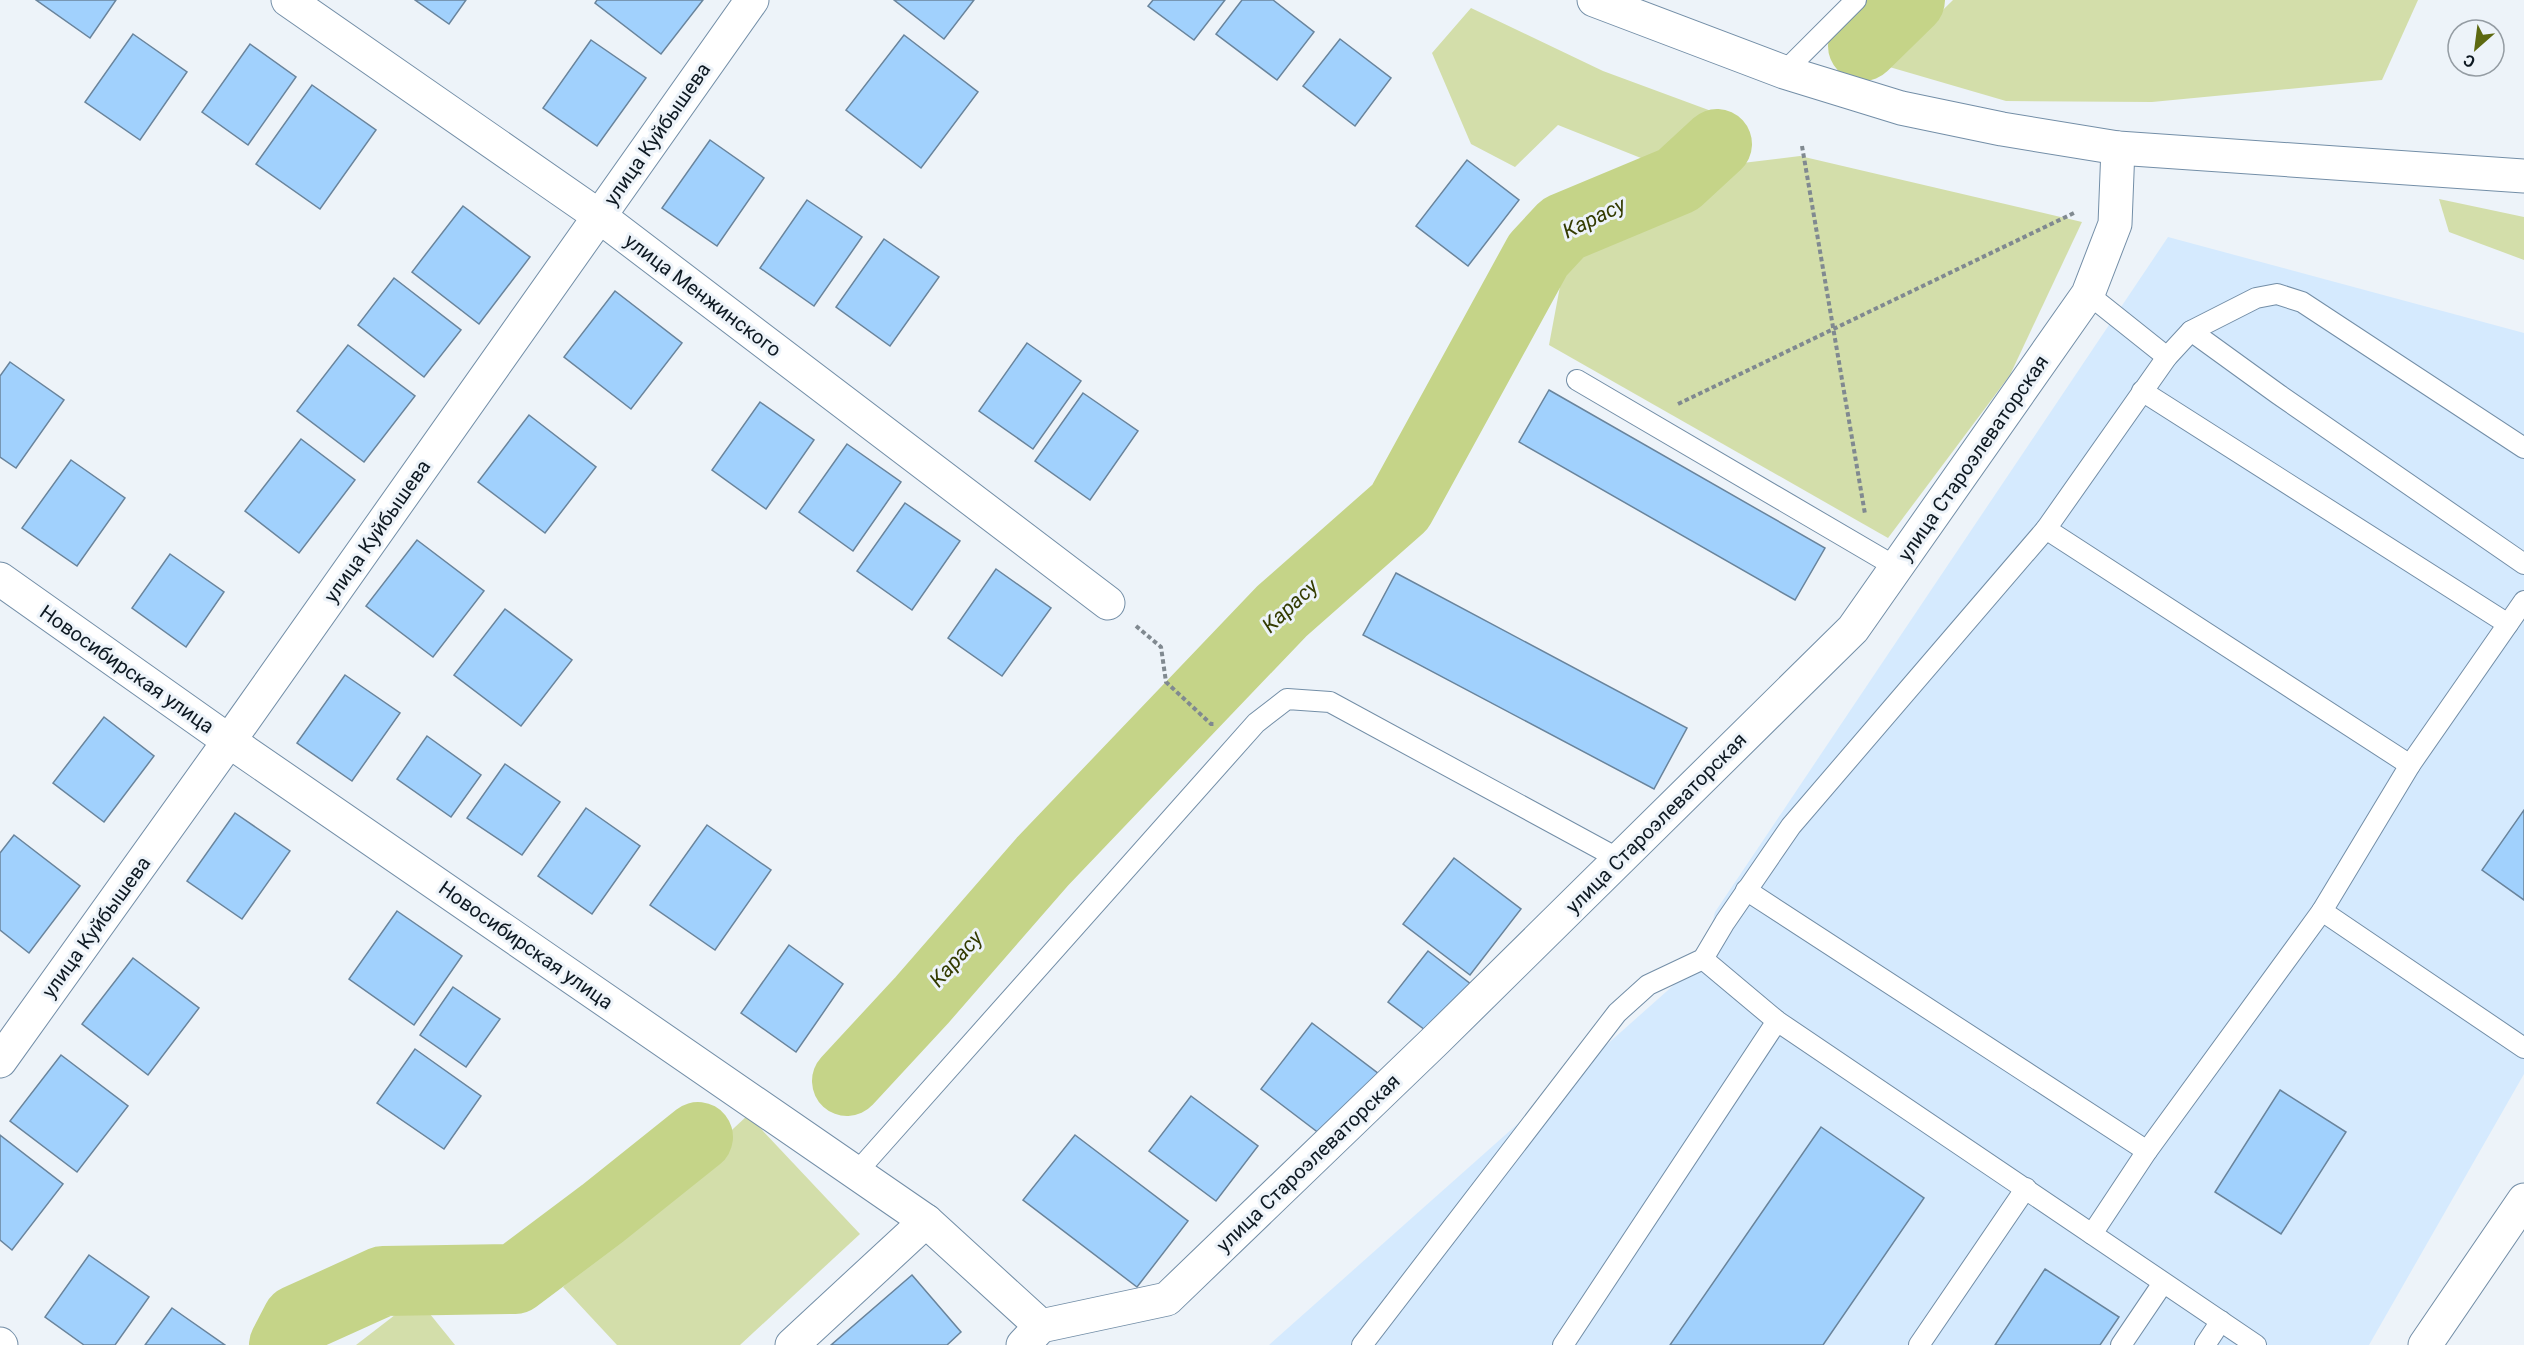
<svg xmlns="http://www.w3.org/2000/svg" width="2524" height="1345" viewBox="0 0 2524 1345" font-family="Roboto,sans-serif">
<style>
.built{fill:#d5eafe}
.green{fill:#d3deaa}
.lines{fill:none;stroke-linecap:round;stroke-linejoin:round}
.river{stroke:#c5d488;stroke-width:70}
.building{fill:#a1d1fd;stroke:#69849c;stroke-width:1.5}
.lane-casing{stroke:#738ea7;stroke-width:22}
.street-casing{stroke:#738ea7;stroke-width:35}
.primary-casing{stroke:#738ea7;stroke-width:35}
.path{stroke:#808990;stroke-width:4;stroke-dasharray:4.5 3;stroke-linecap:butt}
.lane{stroke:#fff;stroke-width:20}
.street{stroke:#fff;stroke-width:33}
.primary{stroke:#fff;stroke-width:33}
.labels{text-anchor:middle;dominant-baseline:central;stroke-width:6;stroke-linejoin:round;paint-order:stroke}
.street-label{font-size:20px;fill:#0e1922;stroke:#edf3f9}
.water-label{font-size:21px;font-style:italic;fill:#333b00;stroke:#edf3f9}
</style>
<rect width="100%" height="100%" fill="#edf3f9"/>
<path class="built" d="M2168,237L2524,333V1074L2369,1345H1269L1703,959L1715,912Z"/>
<g class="green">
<path d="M1953,0H2418L2382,80L2152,102L2006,101L1886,66Z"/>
<path d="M1471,8L1603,71L1714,112L1651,162L1558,125L1515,167L1471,144L1432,53Z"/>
<path d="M1800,156L2082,222L2010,375L1888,538L1549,345L1568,244L1726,165Z"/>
<path d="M2439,199L2524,217V260L2449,232Z"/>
<path d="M748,1115L860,1234L740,1345H617L563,1287Z"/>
<path d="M417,1298L455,1345H356Z"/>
</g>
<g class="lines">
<g class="river">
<path d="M1863,46L1910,0"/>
<path d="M847,1081L922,1000L1043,861L1282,611L1400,507L1538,255L1563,228L1678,180L1717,144"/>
<path d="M284,1345L297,1320L383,1281L515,1279L603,1213L698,1137"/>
</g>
</g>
<g class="building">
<path d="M36,0H116L90,38Z"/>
<path d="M415,0H466L449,24Z"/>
<path d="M597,0H703L661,54L595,3Z"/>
<path d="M894,0H974L944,39Z"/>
<path d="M1153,0H1225L1194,40L1148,6Z"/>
<path d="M1242,0H1273L1314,32L1277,80L1216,34Z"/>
<path d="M133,34L187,72L140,140L85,102Z"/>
<path d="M904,35L978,92L921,168L846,110Z"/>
<path d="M1340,39L1391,78L1355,126L1303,86Z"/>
<path d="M591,40L646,78L597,146L543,108Z"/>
<path d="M250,44L296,77L248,145L202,112Z"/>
<path d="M312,85L376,130L320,209L256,164Z"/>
<path d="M710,140L764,178L717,246L662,208Z"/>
<path d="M1467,160L1519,200L1468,266L1416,226Z"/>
<path d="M807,200L862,237L814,306L760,268Z"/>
<path d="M463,206L530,257L479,324L412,272Z"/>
<path d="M884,239L939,277L890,346L836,307Z"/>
<path d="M394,278L461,330L424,377L358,325Z"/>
<path d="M615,291L682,343L631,409L564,357Z"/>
<path d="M1027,343L1081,381L1033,449L979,411Z"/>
<path d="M348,345L415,396L364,462L297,411Z"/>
<path d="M10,362L64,400L16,468L0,457V376Z"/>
<path d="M1549,390L1825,548L1795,600L1519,442Z"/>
<path d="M1083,393L1138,431L1090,500L1035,461Z"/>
<path d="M760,402L814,440L766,509L712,470Z"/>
<path d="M529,415L596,467L545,533L478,482Z"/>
<path d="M301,439L355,480L299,553L245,511Z"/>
<path d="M847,444L901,482L853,551L799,512Z"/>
<path d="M71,460L125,498L77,566L22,528Z"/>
<path d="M905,503L960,541L912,610L857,571Z"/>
<path d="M417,540L484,591L433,657L366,606Z"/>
<path d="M170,554L224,592L186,647L132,608Z"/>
<path d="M996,569L1051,608L1002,676L948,638Z"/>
<path d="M1396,573L1687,728L1654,789L1363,635Z"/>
<path d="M505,609L572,660L521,726L454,675Z"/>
<path d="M345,675L400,713L352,781L297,743Z"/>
<path d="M104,717L154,756L104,822L53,783Z"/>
<path d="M427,736L481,775L451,817L397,779Z"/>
<path d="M505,764L560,802L522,855L467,818Z"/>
<path d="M586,808L640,846L592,914L538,876Z"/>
<path d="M2524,810V900L2482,870Z"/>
<path d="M235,813L290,851L242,919L187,881Z"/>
<path d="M707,825L771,870L715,950L650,905Z"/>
<path d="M14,835L80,886L29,953L0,930V853Z"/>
<path d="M1454,858L1521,909L1470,975L1403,924Z"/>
<path d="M397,911L462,956L414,1025L349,979Z"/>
<path d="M789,945L843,984L796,1052L741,1013Z"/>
<path d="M1428,951L1472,985L1433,1036L1388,1002Z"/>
<path d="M133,958L199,1008L148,1075L82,1024Z"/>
<path d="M453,987L500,1019L466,1067L420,1035Z"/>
<path d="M1312,1023L1379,1074L1328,1140L1261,1089Z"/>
<path d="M415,1049L481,1096L444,1149L377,1103Z"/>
<path d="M61,1055L128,1106L77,1172L10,1121Z"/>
<path d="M2280,1090L2346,1132L2281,1234L2215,1192Z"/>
<path d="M1191,1096L1258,1146L1216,1201L1149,1151Z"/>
<path d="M1821,1127L1924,1198L1823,1345H1670Z"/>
<path d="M0,1135L63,1184L12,1250L0,1240Z"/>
<path d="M1075,1135L1188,1221L1137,1287L1023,1200Z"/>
<path d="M89,1255L149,1297L115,1345H84L45,1317Z"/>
<path d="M2045,1269L2119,1317L2100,1345H1995Z"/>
<path d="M912,1275L961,1332L947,1345H831Z"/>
<path d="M172,1308L225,1345H145Z"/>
</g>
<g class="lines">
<defs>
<g id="lane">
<path d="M1784,72L1856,0"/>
<path d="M2088,294L2167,357"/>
<path d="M2191,331L2278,394L2524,564"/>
<path d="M1577,380L1896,567"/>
<path d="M2142,391L2508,624"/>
<path d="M2524,601L2410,765L2322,911L2524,1048"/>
<path d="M2410,765L2046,529L2167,357L2191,331L2256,298L2277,294L2302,302L2524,448"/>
<path d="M1746,890L2147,1151"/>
<path d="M1703,959L1777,1021L2256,1345"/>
<path d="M856,1173L1256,723L1287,699L1330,702L1619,859"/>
<path d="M2092,1234L2147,1151L2322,911"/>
<path d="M1362,1345L1617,1013L1648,985L1703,959L1725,922L1791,826L2046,529"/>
<path d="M1563,1345L1777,1021"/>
<path d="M1919,1345L2026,1188"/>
<path d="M2121,1345L2163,1283"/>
<path d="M2205,1345L2221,1321"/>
</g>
<g id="street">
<path d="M288,0L599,216L1108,603"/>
<path d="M0,579L229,741L926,1221L1041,1326"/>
<path d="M0,1061L229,741L752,0"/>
<path d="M0,1344L1,1345"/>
<path d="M792,1345L926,1221"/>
<path d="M1023,1345L1041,1326L1167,1299L1436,1040L1853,629L2088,294L2115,224L2118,148"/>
</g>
<g id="primary">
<path d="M1594,0L1784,72L1901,108L2002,129L2118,148L2524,176"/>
<path d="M2425,1345L2524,1200"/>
</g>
</defs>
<use href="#lane" class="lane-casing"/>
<use href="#street" class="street-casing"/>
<use href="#primary" class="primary-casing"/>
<g class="path">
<path d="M1802,146L1865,514"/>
<path d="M1678,404L2074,213"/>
<path d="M1136,626L1161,647L1166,682L1211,724H1215"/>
</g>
<use href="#lane" class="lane"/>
<use href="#street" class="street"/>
<use href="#primary" class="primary"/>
</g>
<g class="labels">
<g class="street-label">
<text transform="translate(657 134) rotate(-55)">улица Куйбышева</text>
<text transform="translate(703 295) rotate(37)">улица Менжинского</text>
<text transform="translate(1973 458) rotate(-55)">улица Староэлеваторская</text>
<text transform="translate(377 531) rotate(-55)">улица Куйбышева</text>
<text transform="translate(127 669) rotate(35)">Новосибирская улица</text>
<text transform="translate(1656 823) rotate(-45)">улица Староэлеваторская</text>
<text transform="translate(96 927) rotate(-54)">улица Куйбышева</text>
<text transform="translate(526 945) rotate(35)">Новосибирская улица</text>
<text transform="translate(1308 1163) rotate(-44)">улица Староэлеваторская</text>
</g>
<g class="water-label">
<text transform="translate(1594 218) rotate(-26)">Карасу</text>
<text transform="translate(1290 606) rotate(-43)">Карасу</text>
<text transform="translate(956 959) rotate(-48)">Карасу</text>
</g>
</g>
<g transform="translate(2476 48) rotate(208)"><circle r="28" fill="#edf3f9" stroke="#949ca3" stroke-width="1.5"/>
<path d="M0-4.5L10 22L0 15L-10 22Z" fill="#5d6910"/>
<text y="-9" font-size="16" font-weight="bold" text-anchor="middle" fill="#0e1922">С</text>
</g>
</svg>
